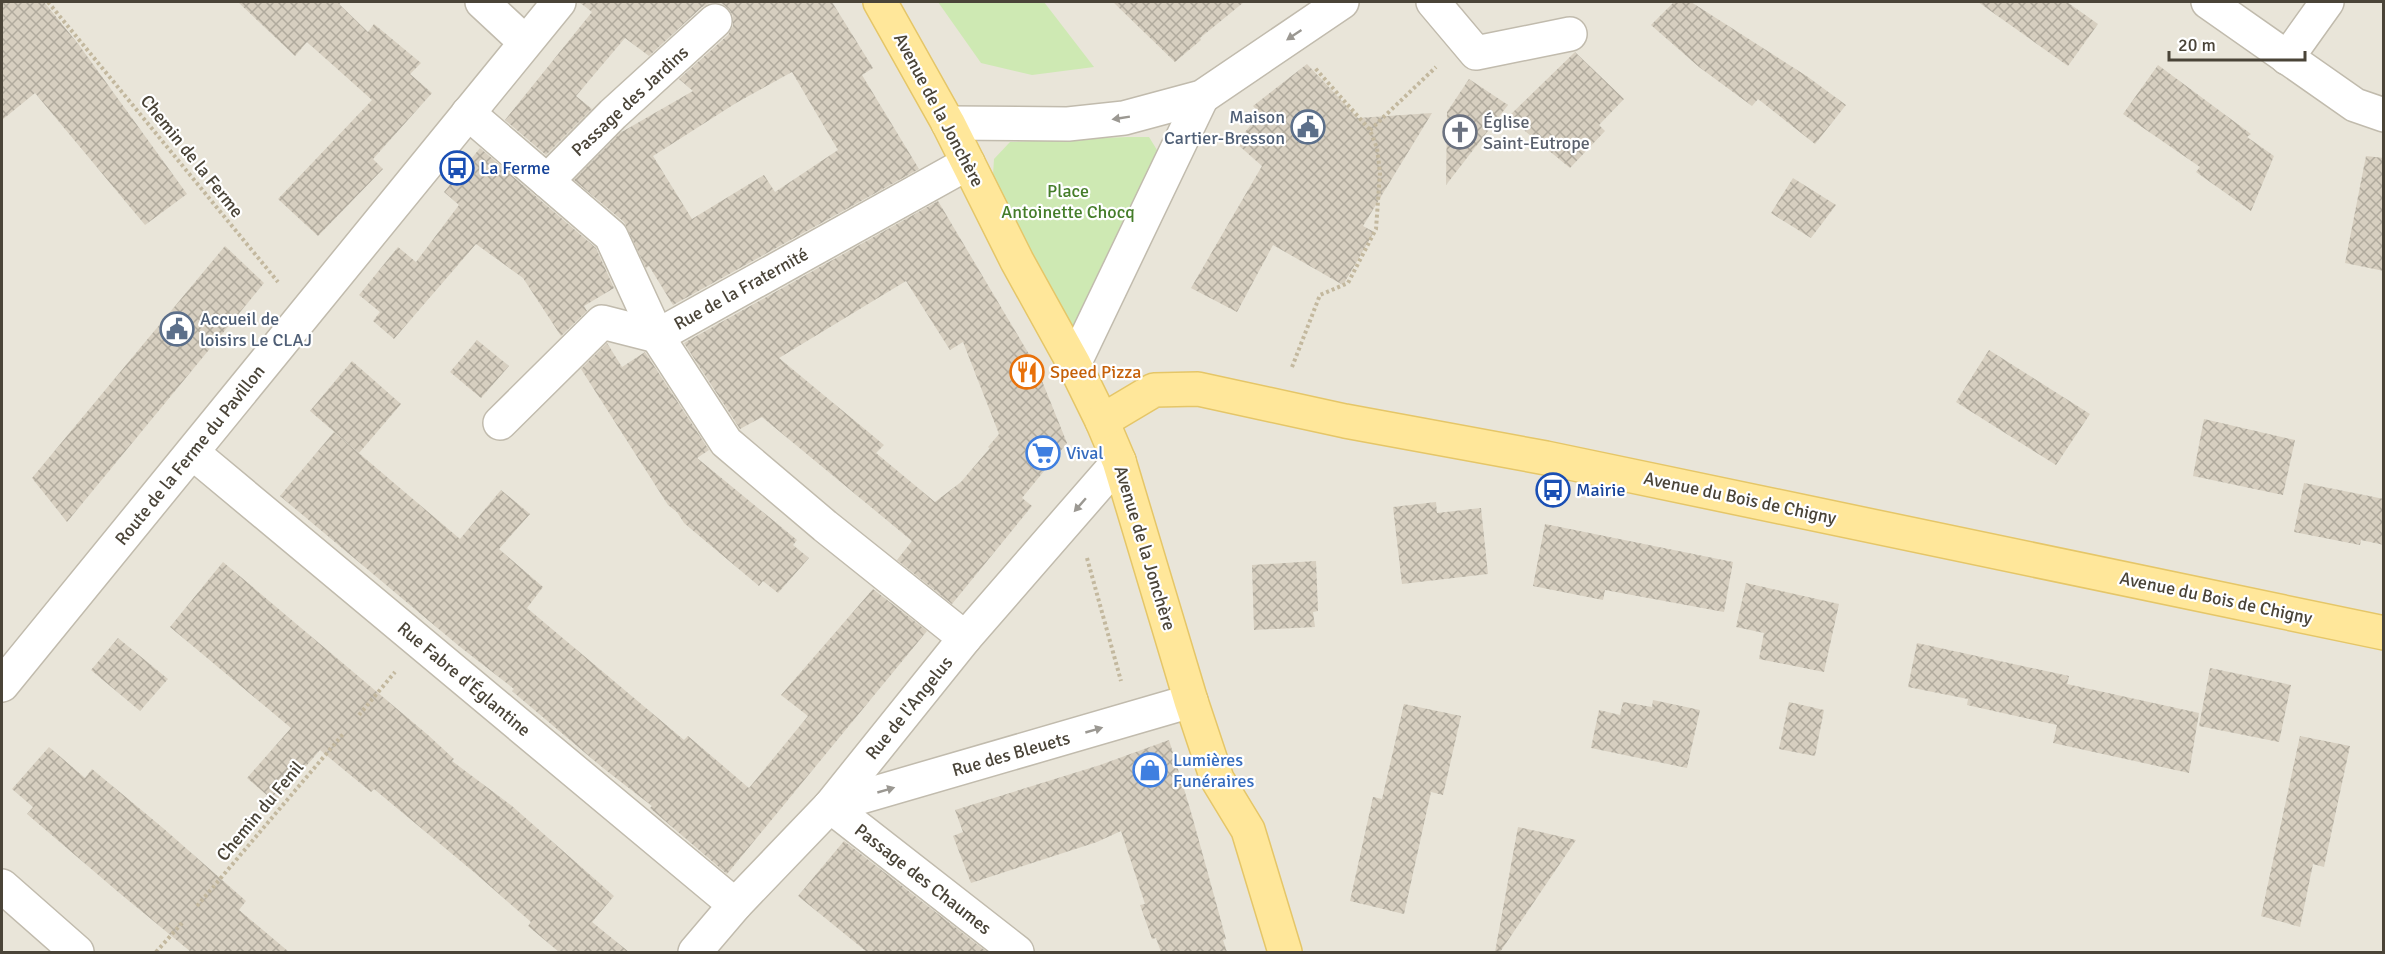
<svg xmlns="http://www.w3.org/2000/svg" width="2385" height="954" viewBox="0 0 2385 954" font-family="Signika,sans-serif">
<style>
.residential{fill:#e9e5d9}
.green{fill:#cee9b3}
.building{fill:url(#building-cross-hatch);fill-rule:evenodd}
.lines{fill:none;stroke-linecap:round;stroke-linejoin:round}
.minor-casing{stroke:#c1bbad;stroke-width:36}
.major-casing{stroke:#e5c668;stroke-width:36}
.path{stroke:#c3b89e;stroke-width:4;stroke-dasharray:3 3;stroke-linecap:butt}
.minor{stroke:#fff;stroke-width:33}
.major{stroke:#ffe79a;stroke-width:33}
.oneway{fill:#9b9892}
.labels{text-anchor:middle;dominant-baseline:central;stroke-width:4.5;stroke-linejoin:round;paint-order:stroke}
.street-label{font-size:18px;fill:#4a4438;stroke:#fff}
.service-label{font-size:18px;fill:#4e5e75;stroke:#fff;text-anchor:end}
.worship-label{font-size:18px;fill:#5b616d;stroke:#fff;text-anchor:start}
.transit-label{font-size:18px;fill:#164399;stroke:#fff;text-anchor:start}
.park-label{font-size:18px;fill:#457d2a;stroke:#fff}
.food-label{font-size:18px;fill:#c56008;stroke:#fff;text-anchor:start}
.shop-label{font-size:18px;fill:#366cbe;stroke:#fff;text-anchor:start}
</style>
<defs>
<pattern id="building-cross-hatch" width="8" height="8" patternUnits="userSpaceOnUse" patternTransform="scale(1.5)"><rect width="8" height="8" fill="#d7cfc0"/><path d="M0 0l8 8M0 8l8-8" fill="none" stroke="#b0aa9d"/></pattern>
</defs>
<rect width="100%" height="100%" fill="#f5f3eb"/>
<rect class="residential" x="2" y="2" width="2381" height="950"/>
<g class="green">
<path d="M938,2H1044L1094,67L1032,75L981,63Z"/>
<path d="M1127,137H1149L1157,150L1154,166L1081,321L1071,327L992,192L994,159L1010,142Z"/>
</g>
<g class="building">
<path d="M2,2H44L79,45L187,194L145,225L35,93L2,120Z"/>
<path d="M238,2H342L339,4L368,32L374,24L421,63L410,74L432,93L373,159L383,169L318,236L278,199L372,100L307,42L295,56Z"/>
<path d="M579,2H832L873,68L862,75L919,169L673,305L649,266L646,268L624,222L574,180L620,133L693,91L679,79L728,35L733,26V16L729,9L721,3H710L702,7L649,56L625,38L576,96L592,109L546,155L505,120L592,12ZM792,72L838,150L775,192L764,175L692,219L653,156L736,103Z"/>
<path d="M1113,2H1244L1200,38L1201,40L1175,62Z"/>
<path d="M1674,2H1691L1808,77L1846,105L1815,144L1758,99L1752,106L1699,67L1651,25Z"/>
<path d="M1978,2H2067L2098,24L2068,66Z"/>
<path d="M1575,52L1624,99L1599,125L1605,131L1570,168L1508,117Z"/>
<path d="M1307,64L1358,118L1432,113L1363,226L1374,232L1343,285L1273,245L1237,312L1191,288L1262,166L1236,143L1260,114L1253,106Z"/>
<path d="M2158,65L2251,134L2247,137L2274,156L2251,211L2196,172L2200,167L2123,114Z"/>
<path d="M1469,79L1508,105L1446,185L1447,112Z"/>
<path d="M480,148L596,248L614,288L584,306L587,311L561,336L523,278L476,244L394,339L373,321L380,312L359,295L398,247L416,262L459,205L444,192Z"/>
<path d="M2366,156L2384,158V271L2345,263Z"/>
<path d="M1793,178L1836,205L1811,238L1771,213Z"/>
<path d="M938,201L1036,366L1067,443L1022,498L1032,506L952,604L897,560L912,541L762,417L740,429L684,343ZM906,281L950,350L963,342L999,434L988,447L990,448L961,482L935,502L876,453L884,445L779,358Z"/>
<path d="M225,246L264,283L67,522L32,478Z"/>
<path d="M477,340L509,366L481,398L450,372Z"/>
<path d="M607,343L622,367L645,352L709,450L697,458L797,540L793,545L809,558L778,593L763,581L759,586L684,523L677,512L668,505L581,369Z"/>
<path d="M1989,350L2090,414L2056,465L1956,402Z"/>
<path d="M352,361L401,404L359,453L310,411Z"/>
<path d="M2204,419L2295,440L2283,495L2193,476Z"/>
<path d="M334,432L460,539L501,490L530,514L499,549L543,587L527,608L684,740L688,736L749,788L808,716L781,695L873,589L927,631L727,874L650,808L652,806L603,768L512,691L514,689L459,646L280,496Z"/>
<path d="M2304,483L2384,499V545L2361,540L2360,545L2294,532Z"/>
<path d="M1436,502L1437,513L1481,508L1488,574L1402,584L1393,507Z"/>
<path d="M1545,524L1733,562L1724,612L1605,590L1603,600L1533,586Z"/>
<path d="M1316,561L1318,611L1313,612L1315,627L1254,630L1252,565Z"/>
<path d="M223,562L428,735L454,759L452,761L512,806L614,896L592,922L629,952H559L528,926L531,922L475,873L374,789L371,792L320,750L275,802L247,778L291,728L170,627Z"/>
<path d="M1746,583L1839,604L1824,672L1759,659L1764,633L1736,627Z"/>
<path d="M118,638L168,679L140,711L91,670Z"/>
<path d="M1917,643L2069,676L2067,684L2199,713L2189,773L2053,743L2057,725L1967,705L1968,699L1908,687Z"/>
<path d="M2210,668L2291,685L2279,742L2199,726Z"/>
<path d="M1653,700L1700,710L1687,768L1591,748L1599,710L1620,715L1623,702L1652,707Z"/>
<path d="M1789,702L1824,710L1815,756L1779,749Z"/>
<path d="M1404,704L1461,716L1443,795L1431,792L1404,914L1350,901L1373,797L1382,799Z"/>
<path d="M2300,736L2350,746L2324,867L2313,864L2300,927L2261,916Z"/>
<path d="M1169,740L1191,812L1226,939L1223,940L1227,952H1161L1156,938L1152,939L1140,905L1145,904L1121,831L1097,842L971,883L953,836L963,832L955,810L1100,765Z"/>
<path d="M49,747L85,778L92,769L163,828L246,901L239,910L289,952H191L117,891L27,814L33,807L12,789Z"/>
<path d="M1518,827L1576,840L1500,952H1495Z"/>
<path d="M844,841L987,952H867L798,896Z"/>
</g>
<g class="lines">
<defs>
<g id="minor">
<path d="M482,2L525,42"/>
<path d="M1433,2L1476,53L1570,34"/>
<path d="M2208,2L2355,105L2384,115"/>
<path d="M2287,58L2327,2"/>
<path d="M468,113L611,236L657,336L726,442L825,526L965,638"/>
<path d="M948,123L1068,124L1124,118L1202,97L1342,2"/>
<path d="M547,181L613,114L715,21"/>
<path d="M1074,364L1202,97"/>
<path d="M500,423L602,322L657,336L968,163"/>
<path d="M193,453L735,905"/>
<path d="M2,685L559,2"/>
<path d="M830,806L1191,701"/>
<path d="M830,806L1017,952"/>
<path d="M2,886L77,952"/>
<path d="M695,952L735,905L830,806L965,638L1119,461"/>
</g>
<g id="major">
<path d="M880,2L948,123L1017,261L1074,364L1102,421L1119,461L1191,701L1217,779L1248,830L1285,952"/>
<path d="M1102,421L1154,390L1198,389L1345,421L1546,458L2384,633"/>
</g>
</defs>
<use href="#minor" class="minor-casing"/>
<use href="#major" class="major-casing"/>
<g class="path">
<path d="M48,2L278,282"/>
<path d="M1370,130L1436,67"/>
<path d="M1292,367L1320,295L1348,283L1376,229L1380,173L1377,148L1370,130L1315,68"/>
<path d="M1087,558L1121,681"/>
<path d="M359,715L395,672"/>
<path d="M197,906L344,733"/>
<path d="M156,952L183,922"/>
</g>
<use href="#minor" class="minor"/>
<use href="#major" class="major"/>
</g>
<defs><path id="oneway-solid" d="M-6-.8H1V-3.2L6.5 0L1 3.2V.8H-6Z" transform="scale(1.5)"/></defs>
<g class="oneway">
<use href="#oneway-solid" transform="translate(1294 35) rotate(146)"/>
<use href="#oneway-solid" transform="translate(1121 118) rotate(171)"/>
<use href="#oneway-solid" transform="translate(1080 505) rotate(131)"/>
<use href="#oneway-solid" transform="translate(1094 730) rotate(-16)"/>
<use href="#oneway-solid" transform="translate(886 790) rotate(-16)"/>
</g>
<defs>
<symbol id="civic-ring" viewBox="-11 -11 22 22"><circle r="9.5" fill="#fff" stroke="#5c6f8a" stroke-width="1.5"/><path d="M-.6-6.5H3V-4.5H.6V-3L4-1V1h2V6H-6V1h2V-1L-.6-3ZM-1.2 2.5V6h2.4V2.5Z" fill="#5c6f8a"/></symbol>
<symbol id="church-ring" viewBox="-11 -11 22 22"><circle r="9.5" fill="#fff" stroke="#6b7280" stroke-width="1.5"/><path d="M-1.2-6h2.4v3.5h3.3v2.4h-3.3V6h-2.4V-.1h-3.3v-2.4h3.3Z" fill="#6b7280"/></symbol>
<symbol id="bus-ring" viewBox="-11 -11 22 22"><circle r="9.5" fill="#fff" stroke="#1a4fb4" stroke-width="1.5"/><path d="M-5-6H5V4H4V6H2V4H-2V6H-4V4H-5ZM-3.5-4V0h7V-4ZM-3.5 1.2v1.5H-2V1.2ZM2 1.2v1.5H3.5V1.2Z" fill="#1a4fb4"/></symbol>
<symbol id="restaurant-ring" viewBox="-11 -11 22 22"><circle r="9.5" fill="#fff" stroke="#e8710a" stroke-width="1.5"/><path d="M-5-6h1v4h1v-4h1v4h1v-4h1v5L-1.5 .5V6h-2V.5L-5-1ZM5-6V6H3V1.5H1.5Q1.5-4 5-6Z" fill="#e8710a"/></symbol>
<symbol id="supermarket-ring" viewBox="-11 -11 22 22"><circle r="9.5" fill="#fff" stroke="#3f7fe0" stroke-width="1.5"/><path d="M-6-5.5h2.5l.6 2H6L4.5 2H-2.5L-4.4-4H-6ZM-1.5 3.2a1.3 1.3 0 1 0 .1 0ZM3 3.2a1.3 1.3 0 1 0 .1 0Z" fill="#3f7fe0"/></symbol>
<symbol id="shop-ring" viewBox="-11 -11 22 22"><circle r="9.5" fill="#fff" stroke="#3f7fe0" stroke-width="1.5"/><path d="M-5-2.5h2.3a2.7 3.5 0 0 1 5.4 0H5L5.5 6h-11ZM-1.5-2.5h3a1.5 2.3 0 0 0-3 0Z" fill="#3f7fe0"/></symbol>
</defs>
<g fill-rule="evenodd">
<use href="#civic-ring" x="1289" y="108" width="38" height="38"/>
<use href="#church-ring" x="1441" y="113" width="38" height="38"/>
<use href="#bus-ring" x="438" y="149" width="38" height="38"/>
<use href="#civic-ring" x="158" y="310" width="38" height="38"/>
<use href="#restaurant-ring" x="1008" y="353" width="38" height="38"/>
<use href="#supermarket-ring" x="1024" y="434" width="38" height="38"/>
<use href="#bus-ring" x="1534" y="471" width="38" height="38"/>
<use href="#shop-ring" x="1131" y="751" width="38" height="38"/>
</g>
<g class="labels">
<g class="street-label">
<text transform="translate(630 101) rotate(-43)">Passage des Jardins</text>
<text transform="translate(939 110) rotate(62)">Avenue de la Jonchère</text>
<text transform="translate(192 156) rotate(51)">Chemin de la Ferme</text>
<text transform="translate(741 289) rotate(-29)">Rue de la Fraternité</text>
<text transform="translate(190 455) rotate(-51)">Route de la Ferme du Pavillon</text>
<text transform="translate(1740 498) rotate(12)">Avenue du Bois de Chigny</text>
<text transform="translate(1145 548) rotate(73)">Avenue de la Jonchère</text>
<text transform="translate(2216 598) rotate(12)">Avenue du Bois de Chigny</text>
<text transform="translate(464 679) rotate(40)">Rue Fabre d'Églantine</text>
<text transform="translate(909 708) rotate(-51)">Rue de l'Angelus</text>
<text transform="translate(1011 754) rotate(-16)">Rue des Bleuets</text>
<text transform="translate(260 811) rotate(-50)">Chemin du Fenil</text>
<text transform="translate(923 879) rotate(38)">Passage des Chaumes</text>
</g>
<g class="service-label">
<text x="1285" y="117">Maison<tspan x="1285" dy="21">Cartier-Bresson</tspan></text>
<text x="200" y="319" text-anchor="start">Accueil de<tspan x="200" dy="21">loisirs Le CLAJ</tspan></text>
</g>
<g class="worship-label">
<text x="1483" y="122">Église<tspan x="1483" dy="21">Saint-Eutrope</tspan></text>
</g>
<g class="transit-label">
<text x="480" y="168">La Ferme</text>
<text x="1576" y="490">Mairie</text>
</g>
<g class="park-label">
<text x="1068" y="191">Place<tspan x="1068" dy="21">Antoinette Chocq</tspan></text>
</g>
<g class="food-label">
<text x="1050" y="372">Speed Pizza</text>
</g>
<g class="shop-label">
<text x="1066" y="453">Vival</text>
<text x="1173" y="760">Lumières<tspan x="1173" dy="21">Funéraires</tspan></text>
</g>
</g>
<rect width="2385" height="954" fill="none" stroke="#4a4438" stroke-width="6"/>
<path d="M2169 51v9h136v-9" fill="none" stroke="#4a4438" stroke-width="3"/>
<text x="2178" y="51" font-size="18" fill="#4a4438" stroke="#ffffff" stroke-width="4.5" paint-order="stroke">20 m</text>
</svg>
